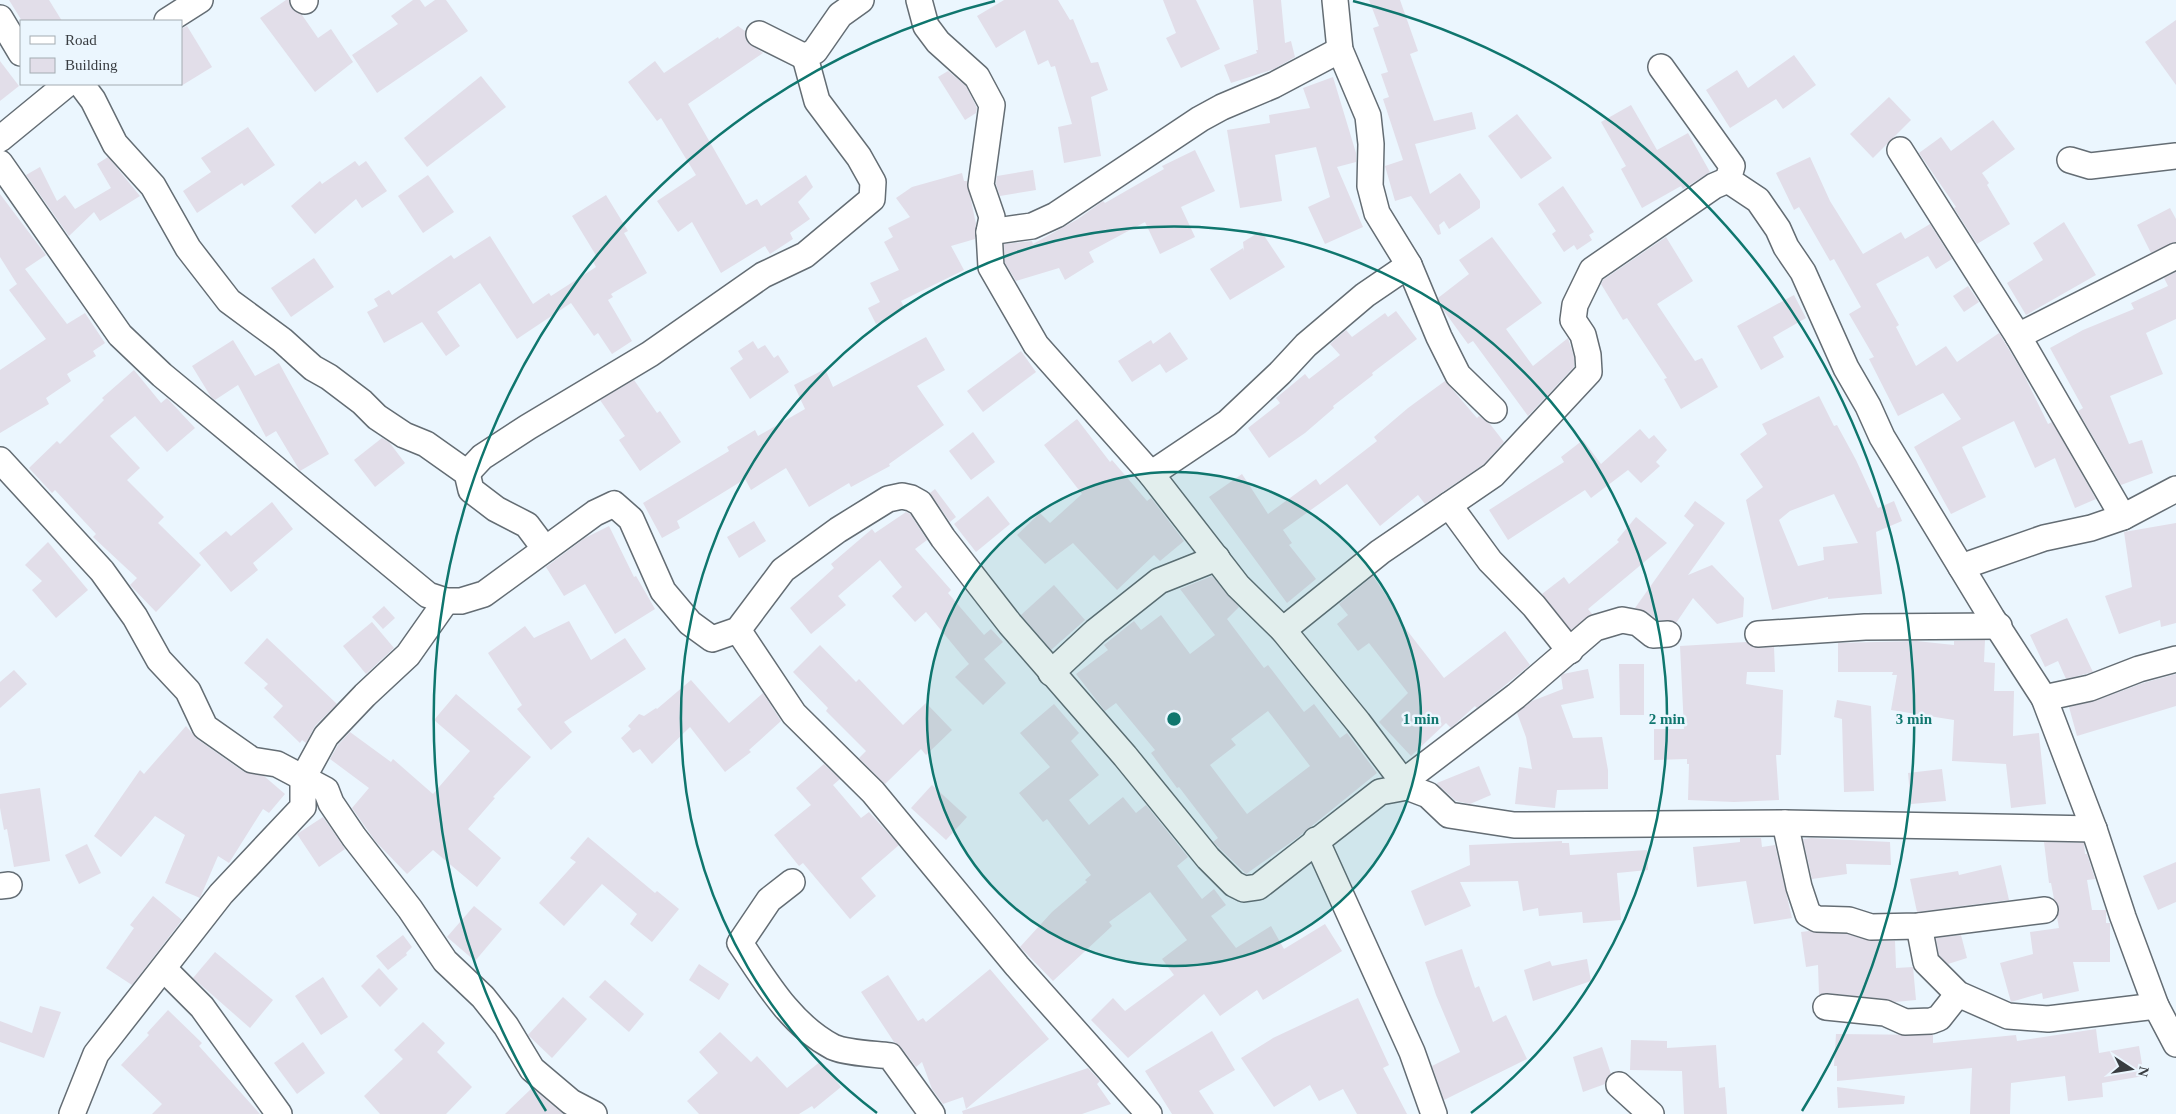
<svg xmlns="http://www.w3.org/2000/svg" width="2176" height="1114" viewBox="0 0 2176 1114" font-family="'Times New Roman',serif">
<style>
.building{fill:#e2dee9;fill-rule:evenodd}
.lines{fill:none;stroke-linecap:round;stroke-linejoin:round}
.minor-casing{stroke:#646d74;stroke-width:28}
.minor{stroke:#fff;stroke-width:25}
.ring{fill:none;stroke:#0f766e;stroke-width:2.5}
.centre{fill:#0f766e;stroke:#ebf6fe;stroke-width:2.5}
.ring-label{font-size:15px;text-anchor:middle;font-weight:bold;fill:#0f766e;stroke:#ebf6fe;stroke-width:5;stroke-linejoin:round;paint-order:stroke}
</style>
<rect width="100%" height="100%" fill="#ebf6fe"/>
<g class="building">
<path d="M9,0H49L62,21H22Z"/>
<path d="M286,0H289L291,8L302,15L318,38L331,29L353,62L315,92L260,18Z"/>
<path d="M413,0H420L425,7L435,0H446L468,31L377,93L352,55L398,24L391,16Z"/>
<path d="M1004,0H1058L1070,20L1073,19L1091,63L1098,62L1108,90L1091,97L1101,156L1064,163L1058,127L1072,124L1055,66L1051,67L1048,60L1038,65L1025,30L996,48L977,16Z"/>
<path d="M1163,0H1196L1220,49L1181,68L1166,38L1176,33Z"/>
<path d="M1253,0H1281L1285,43L1291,41L1295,57L1274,69L1231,83L1224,65L1257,53L1256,50H1258Z"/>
<path d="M1369,0H1400L1418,51L1410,54L1434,121L1472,112L1476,129L1415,144L1430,194L1460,173L1480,201V208L1449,229L1444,221L1439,225L1441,234L1438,235L1411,196L1395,201L1385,166L1403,160L1383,99L1389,97L1381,74L1388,72L1373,28L1379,26Z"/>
<path d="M2176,20V85L2145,42Z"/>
<path d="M187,26L212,67L181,86V29Z"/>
<path d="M738,26L745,31L747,42L763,53L688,104L746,205L757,199L761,206L806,175L813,187L798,202L810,219L790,233L793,239L770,254L765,246L721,273L692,222L678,232L657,201L696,175L661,118L657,121L628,82L655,61L664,73L718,37L719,39Z"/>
<path d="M1794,55L1816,85L1783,109L1776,99L1730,128L1706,90L1737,70L1748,88Z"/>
<path d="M0,61L19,86L0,101Z"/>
<path d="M948,71L966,86L977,108L976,113L965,120L938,77Z"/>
<path d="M481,76L506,107L427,167L404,138Z"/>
<path d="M1333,77L1356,153V162L1337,167L1363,227L1325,244L1308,207L1330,197L1316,147L1275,155L1282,201L1240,208L1227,130L1270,123L1269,115L1310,108L1303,88Z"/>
<path d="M1889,97L1911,120L1873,158L1850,134Z"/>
<path d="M1631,105L1657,150L1688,133L1710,172L1683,189L1681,186L1642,208L1621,169L1626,166L1601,122Z"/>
<path d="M1517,114L1552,158L1521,179L1488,136Z"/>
<path d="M1993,120L2015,149L1982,173L1989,183L1987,185L2010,224L1977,244L1954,208L1956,207L1919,153L1941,137L1951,151Z"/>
<path d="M248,127L275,165L244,186L242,183L197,213L183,191L211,172L201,158Z"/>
<path d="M1195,150L1215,191L1181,207L1195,237L1160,254L1145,222L1089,252L1094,262L1065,280L1059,268L1016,281L1005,263L1004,244L1032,241L1033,244L1078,219L1103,201L1105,203L1164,169L1162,166Z"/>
<path d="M108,157L140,196L100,221L94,212L69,236L26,175L40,167L57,201L65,195L75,209L111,188L97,164Z"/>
<path d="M1810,157L1830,201L1863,254L1901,232L1905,239L1930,224L1952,259L1936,269L1928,256L1876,284L1899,325L1896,327L1916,366L1946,346L1957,362L1999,333L2023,373L2048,424L2052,422L2096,499L2075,508L2055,458L2035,468L2014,421L1962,447L1986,497L1951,514L1914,447L1961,419L1943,393L1898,416L1869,359L1874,357L1849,314L1861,307L1834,259L1830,261L1799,207L1794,210L1776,173Z"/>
<path d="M355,161L359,166L366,161L387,191L362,208L356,199L315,234L291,206L320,181L322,184Z"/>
<path d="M1033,170L1036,190L1000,196L996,184L997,176Z"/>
<path d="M962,173L964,181H967L976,224L975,239L951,246L964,270L901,301L905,309L876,324L868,308L880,302L870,283L899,270L884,242L893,237L888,228L910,217L896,198L912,187Z"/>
<path d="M428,175L454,212L423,233L398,196Z"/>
<path d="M1563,186L1594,232L1589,235L1592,240L1577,250L1574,245L1564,252L1552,234L1556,231L1538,204Z"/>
<path d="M0,194L46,255L25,269L67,324L85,313L105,343L93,351L96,356L67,374L71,381L46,398L49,404L0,433V370L46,339L9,290L17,284L0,257Z"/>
<path d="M606,195L628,231L624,233L647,273L611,294L613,297L608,300L632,341L612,354L598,333L594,336L571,303L517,339L480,283L437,312L460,346L446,356L422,322L384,343L367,312L378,306L374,299L389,290L392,295L451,255L454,259L490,236L533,304L549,293L551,296L596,267L592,260L597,257L572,216Z"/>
<path d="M2170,208L2176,219V242L2151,253L2137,225Z"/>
<path d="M2064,222L2096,275L2026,315L2007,283L2043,260L2033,243Z"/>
<path d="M1261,231L1285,267L1230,300L1210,269L1243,248L1244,251L1243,242Z"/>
<path d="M1492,237L1542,303L1506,329L1533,366L1568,338L1574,357V367L1528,416L1473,341L1468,344L1444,311L1438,298L1469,274L1459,260Z"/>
<path d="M1666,237L1693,281L1657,304L1695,361L1702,358L1718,387L1681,409L1664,379L1667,378L1627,318L1623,320L1601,284L1603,280Z"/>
<path d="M314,258L334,287L291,317L271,288Z"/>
<path d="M2176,272V319L2146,333L2163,374L2110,396L2129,444L2142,440L2153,473L2121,485L2078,411L2083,408L2050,348L2083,330L2134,309L2131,303L2168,286L2164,278Z"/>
<path d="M1968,286L1979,302L1964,312L1953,296Z"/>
<path d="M1794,295L1806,318L1773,337L1784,357L1761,370L1737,326Z"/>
<path d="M1396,311L1417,339L1372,373L1373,375L1333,406L1334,408L1305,433L1269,458L1248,428L1280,403L1276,398L1305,374L1309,379L1340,355L1330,344L1346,330L1352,337L1385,313L1388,317Z"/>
<path d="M1170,332L1188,359L1166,373L1160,364L1132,382L1118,361L1151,340L1153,344Z"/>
<path d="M926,337L945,370L917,386L944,425L889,464L890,466L851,487L849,483L809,507L786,468L751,490L745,479L677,521L680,528L662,538L643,503L729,451L727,447L755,430L758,436L805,409L794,385L825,369L833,387Z"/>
<path d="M233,340L255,376L279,363L329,454L300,471L276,431L266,437L238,385L215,400L211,397L192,366Z"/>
<path d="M753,341L758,349L765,345L774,358L778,355L789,372L750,399L730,368L743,359L738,351Z"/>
<path d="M1021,351L1036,372L983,412L967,391Z"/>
<path d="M134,370L161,403L167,398L195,428L167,452L135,416L110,436L140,468L127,480L164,517L158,523L201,565L156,612L130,585L137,578L93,537L96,534L55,490L52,493L29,468L57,441L60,444L104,400L102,398Z"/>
<path d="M634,380L657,413L660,411L681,442L640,471L619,440L625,436L600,400Z"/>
<path d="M1445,381L1477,418L1479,416L1490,424L1504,442L1484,464L1425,504L1418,495L1380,526L1347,484L1283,530L1292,543L1289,545L1316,579L1287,603L1209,497L1242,474L1268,514L1316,479L1320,485L1377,441L1374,437L1408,408Z"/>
<path d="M1819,396L1834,426L1837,425L1856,460L1878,508L1894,501L1902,521L1876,532L1882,594L1828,599V597L1772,610L1746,500L1763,487L1740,454L1767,434L1762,424ZM1834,494L1858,543L1823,547L1824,560L1798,566L1779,520L1790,511Z"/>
<path d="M1077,419L1110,462L1112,460L1147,501L1151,498L1184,541L1160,561L1154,555L1117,590L1073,543L1045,564L1017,535L1040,513L1050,523L1082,494L1044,445Z"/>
<path d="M1640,429L1649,439L1654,435L1667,450L1656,462L1660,466L1641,483L1628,470L1591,498L1585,490L1508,540L1489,510L1564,462L1561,457L1583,440L1601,464Z"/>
<path d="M973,432L995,462L971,480L949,451Z"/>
<path d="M382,438L389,442L405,463L375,487L354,460Z"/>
<path d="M935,489L956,517L950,522L930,493Z"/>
<path d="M988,496L1010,524L976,552L954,524Z"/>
<path d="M1695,501L1725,523L1688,575L1712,565L1744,598L1743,617L1717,624L1693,598L1676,623L1668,620H1658L1647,612L1635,608L1694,525L1684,516Z"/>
<path d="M272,502L293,529L253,563L258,570L231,592L199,553L226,531L231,536Z"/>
<path d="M906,512L910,514L927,540L915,549L951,590L948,593L984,635L991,629L1003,642L984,659L1006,683L983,705L955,677L969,664L926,612L915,622L892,596L902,587L880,560L838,596L846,605L811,634L790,608L834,568L831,564L872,529L875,533Z"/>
<path d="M1636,517L1667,543L1588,609L1592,614L1571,630L1542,594L1564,577L1569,584L1619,542L1617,540Z"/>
<path d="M754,521L766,541L739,558L727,537Z"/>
<path d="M2176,523V623L2161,627L2160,620L2119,634L2105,596L2132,587L2124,532Z"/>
<path d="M609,526L634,577L636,576L655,609L615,634L585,584L564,596L546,567L585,538Z"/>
<path d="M48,542L88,590L56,618L32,590L42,581L25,565Z"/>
<path d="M1212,576L1239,607L1227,619L1264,668L1268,665L1304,712L1314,704L1340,738L1347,733L1377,773L1297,838L1246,874L1213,842L1218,838L1179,787L1177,788L1151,753L1155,750L1116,703L1105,711L1076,674L1108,650L1104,645L1134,621L1141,630L1161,615L1190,654L1215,635L1180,589ZM1268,711L1310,766L1247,814L1210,765L1236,745L1231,739Z"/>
<path d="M1373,576L1401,618L1399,620L1444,678L1505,631L1530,665L1477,708L1475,706L1451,728L1446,723L1411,756L1379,722L1408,693L1369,643L1358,651L1337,624L1348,615L1339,604Z"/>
<path d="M1054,585L1085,620L1051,650L1021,615Z"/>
<path d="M384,606L395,618L383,629L372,617Z"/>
<path d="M2067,618L2093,672L2066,679L2058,661L2045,667L2030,635Z"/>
<path d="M569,621L591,660L625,638L646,669L564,722L572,732L551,750L517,709L522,705L488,653L525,626L534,638Z"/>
<path d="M372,622L394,648L366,674L343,646Z"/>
<path d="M267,638L337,704L315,726L306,743L302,740L300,743L273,717L283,706L264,688L268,684L244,663Z"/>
<path d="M1985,640L1984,662L1995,663L1994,691H2014L2013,736L2039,733L2046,804L2011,808L2006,764L1952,761L1954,720L1891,710L1897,675H1892L1893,672H1838V643L1916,641L1954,645V641Z"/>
<path d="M1746,642L1758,648L1774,647L1775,672H1747L1746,684L1783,690L1781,755H1776L1779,800L1734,802L1688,800L1689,764H1687V759L1654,760V729H1684L1680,646Z"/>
<path d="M820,645L856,682L859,679L903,725L926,703L952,730L926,755L921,749L885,784L859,758L866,751L826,711L828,708L793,672Z"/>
<path d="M1619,664H1644V715H1620Z"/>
<path d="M1588,669L1594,698L1561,705L1573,738L1602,737L1608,770V789L1557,790L1555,808L1515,804L1519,767L1532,769L1526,737L1517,713L1532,701L1563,689L1561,676L1563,674Z"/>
<path d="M14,670L27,684L0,708V682Z"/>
<path d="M2176,674V706L2077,736L2069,707L2095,701L2143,683Z"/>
<path d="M691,680L729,723L763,693L781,721L749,750L751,752L725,772L690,727L652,764L640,749L633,753L621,738L631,729L628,726L639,714L644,716L656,708L657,709Z"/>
<path d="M456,694L531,757L493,797L495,798L468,829L501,858L477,887L433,850L407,874L376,842L352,808L369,788L330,759L338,745L350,732L391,762L393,759L433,794L470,751L434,720Z"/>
<path d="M1837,700L1871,706L1874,791L1844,792L1842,719L1834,717Z"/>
<path d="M1054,704L1079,733L1071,741L1099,775L1069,800L1089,825L1123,797L1136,813L1146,805L1188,857L1177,866L1202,899L1214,889L1226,905L1211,916L1236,948L1271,926L1284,949L1325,924L1342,951L1263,1000L1257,990L1220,1016L1204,994L1128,1058L1091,1020L1113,998L1125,1011L1174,975L1162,959L1187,940L1150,892L1109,922L1112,926L1053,981L1020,947L1052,912L1087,882L1085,880L1091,875L1047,819L1043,822L1019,793L1050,767L1020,733Z"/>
<path d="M186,726L197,739L244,772L264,776L285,794L269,813L263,809L229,863L218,856L200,898L165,883L185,835L155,816L121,857L94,836L140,770L144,774Z"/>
<path d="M824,764L840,779L833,785L861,818L869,812L899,845L861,878L876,896L850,919L803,863L799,866L774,835L811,805L796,788Z"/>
<path d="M1479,766L1491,795L1470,804L1456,801L1438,785L1437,783Z"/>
<path d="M1942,769L1946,801L1911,804L1908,773Z"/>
<path d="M932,785L967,817L946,840L911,808Z"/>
<path d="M40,788L50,861L14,867L7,829L4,830L0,808V794Z"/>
<path d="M323,817L345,849L319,867L297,834Z"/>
<path d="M588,837L655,893L657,891L679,909L652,942L630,924L637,914L602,884L564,926L539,903L576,862L570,858Z"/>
<path d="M1740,838H1761L1762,847L1775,845L1792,918L1754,924L1746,881L1697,887L1693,847L1740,842Z"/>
<path d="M1811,838L1890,842L1891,865L1846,864L1847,874L1812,879L1803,839Z"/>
<path d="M1562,841V843H1569L1570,855L1647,850L1648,870L1617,873L1621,920L1583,923L1582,912L1539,916L1538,908L1523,911L1518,881L1460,882L1471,906L1425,926L1411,891L1470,865L1469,845Z"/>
<path d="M2044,842L2084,843L2085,854H2087L2095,879L2087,880L2092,910H2106V923H2110V962H2073L2079,991L2043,999L2042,993L2011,1002L2000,963L2033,954L2030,932L2059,928L2057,917L2059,908L2054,899L2051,883H2049Z"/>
<path d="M87,844L101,873L79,884L65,855Z"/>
<path d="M2176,862V902L2158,910L2143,876Z"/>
<path d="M2001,865L2009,900L1917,912L1910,879L1958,871L1959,875Z"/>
<path d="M153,896L182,920L132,985L106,968L134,928L130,925Z"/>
<path d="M474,906L502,929L475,961L447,937Z"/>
<path d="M1809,931L1847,934L1871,941H1895L1896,968L1913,967L1916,1000L1895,1002L1886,999L1827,993L1819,995L1818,965L1806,967L1801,932Z"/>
<path d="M403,935L412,947L406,953L407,955L388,970L376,956Z"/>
<path d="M1961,935L1967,958L1948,964L1939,955L1936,938Z"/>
<path d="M1462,949L1475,988L1479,986L1493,1022L1506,1015L1527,1059L1444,1100L1432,1066L1460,1052L1436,995L1425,962Z"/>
<path d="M215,952L273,1000L250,1028L193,978Z"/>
<path d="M1587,959L1591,981L1533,1001L1524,970L1550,961L1552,966Z"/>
<path d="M699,964L729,984L719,1000L689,980Z"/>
<path d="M379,968L398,989L380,1007L361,986Z"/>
<path d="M990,969L1049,1039L966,1109L963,1097L943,1104L932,1089L922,1062L916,1067L901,1047L894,1042L861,992L888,975L918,1021L923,1018L926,1022Z"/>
<path d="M323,977L348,1017L321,1035L295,996Z"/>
<path d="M605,980L644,1014L629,1032L589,997Z"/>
<path d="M563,997L587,1019L552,1058L528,1035Z"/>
<path d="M1358,998L1389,1065L1383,1068L1407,1114H1357L1343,1089L1319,1101L1310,1085L1274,1107L1241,1058L1273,1038Z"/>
<path d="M40,1006L61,1012L44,1058L0,1042V1021L32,1033Z"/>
<path d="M168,1010L202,1043L199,1046L260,1114H152L162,1104L121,1065L149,1035L147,1033Z"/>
<path d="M423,1022L445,1043L437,1052L472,1087L446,1114H380L364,1096L403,1059L394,1050Z"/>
<path d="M2096,1029L2099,1053L2139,1046L2144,1076L2102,1083L2103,1097L2068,1101L2065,1076L2011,1083L2010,1114H1970L1972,1068L1837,1081V1066H1834L1836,1034L1933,1035V1043L2016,1035L2017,1041Z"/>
<path d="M1212,1031L1235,1070L1199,1091L1214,1114H1172L1145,1071Z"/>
<path d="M720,1032L751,1062L757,1056L787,1088L821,1061L841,1087L814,1109L812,1106L799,1114H699L687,1101L718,1073L699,1052Z"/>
<path d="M1631,1040L1667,1041V1048L1716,1045L1719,1088L1725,1087L1727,1114H1684L1682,1071L1630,1070Z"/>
<path d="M303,1042L325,1073L297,1094L274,1063Z"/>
<path d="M1602,1047L1611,1074L1605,1084L1583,1092L1573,1057Z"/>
<path d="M1088,1068L1100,1081L1097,1084L1111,1104L1082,1114H963L962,1111Z"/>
<path d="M1837,1087L1905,1096L1904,1104L1838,1108Z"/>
<path d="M532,1088L562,1113L563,1114H505Z"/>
</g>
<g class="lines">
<defs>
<g id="minor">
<path d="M303,0L305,1"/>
<path d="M919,0L926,26L938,42L977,77L992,105L981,185L992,217L989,232L991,267L1036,345L1151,474L1238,586L1283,630L1358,722L1407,787"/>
<path d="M1335,0L1340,50L1368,116L1371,144L1370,186L1377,213L1409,265L1439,337L1458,375L1494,410"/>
<path d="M0,18L21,53"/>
<path d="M167,21L200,0"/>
<path d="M759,34L805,57"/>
<path d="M1661,67L1732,166L1728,180L1758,200L1778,229L1786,247L1803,272L1846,368L1868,406L1882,437L1992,618L2044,698L2094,829L2123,917L2156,1006L2176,1044"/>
<path d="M81,84L93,100L115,144L153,186L188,248L229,301L282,340L313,368L329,377L362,402L377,417L404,435L426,444L467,473L471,490L496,509L527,525L545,549"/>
<path d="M0,139L67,84"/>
<path d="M1900,150L2018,336L2123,517"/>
<path d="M2070,160L2090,166L2176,156"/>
<path d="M0,163L120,335L162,375L428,595L446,601H461L484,594L595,513L614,504L631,519L663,591L690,623L712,639L738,630L783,570L838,530L888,499L902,496L911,498L920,503L943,538L1010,624L1125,756L1208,858L1234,884L1244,889L1258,887L1380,792L1407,787L1428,795L1449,815L1514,825L1785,823L2094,829"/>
<path d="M989,232L1032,226L1056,215L1200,119L1222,107L1274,85L1340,50"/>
<path d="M2018,336L2176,256"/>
<path d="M0,460L102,571L135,617L159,660L188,691L205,727L252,760L277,764L326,790L331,803L354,837L410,909L445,961L483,997L506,1026L532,1069L571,1102L594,1114"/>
<path d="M467,473L482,457L528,427L650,354L763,275L805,255L872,199L873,182L859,157L817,101L805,57L815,51L840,15L861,0"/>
<path d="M1151,474L1227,423L1280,373L1306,345L1365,295L1409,265"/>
<path d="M1449,505L1490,561L1534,606L1570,651"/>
<path d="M1961,567L2044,538L2091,528L2123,517L2176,489"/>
<path d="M738,630L794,714L873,792L1017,966L1149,1114"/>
<path d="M1283,630L1380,552L1493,475L1589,372L1588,355L1583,335L1573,320L1575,305L1592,270L1714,186L1728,180"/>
<path d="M1758,634L1865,627L1999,626"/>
<path d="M1051,673L1096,631L1159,581L1217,558"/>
<path d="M2044,698L2090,688L2139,669L2176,659"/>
<path d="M1403,782L1516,696L1595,628L1622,620L1638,623L1653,635L1668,634"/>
<path d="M1785,823L1799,887L1808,914L1817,919L1849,920L1871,927L1919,926L2045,910"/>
<path d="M1316,840L1412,1052L1434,1114"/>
<path d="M792,882L769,900L740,943C766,982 791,1025 833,1047C846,1053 875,1054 890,1056L932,1114"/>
<path d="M0,886L9,885"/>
<path d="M1919,926L1926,962L1958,994L2008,1016L2048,1019L2156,1006"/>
<path d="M164,969L202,1007L279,1114"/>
<path d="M1826,1007L1885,1013L1905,1022L1931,1021L1939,1018L1958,994"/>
<path d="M1619,1085L1651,1114"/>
<path d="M72,1114L96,1054L221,894L303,807V778L326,736L365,695L408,655L446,601"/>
</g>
</defs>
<use href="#minor" class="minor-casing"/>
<use href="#minor" class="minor"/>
</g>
<circle cx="1174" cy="719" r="247" fill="#0f766e" fill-opacity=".12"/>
<g class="ring">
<circle cx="1174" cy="719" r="247"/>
<path d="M877 1113A493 493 0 1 1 1471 1113"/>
<path d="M546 1111A740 740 0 0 1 995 1M1353 1A740 740 0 0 1 1802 1111"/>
</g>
<circle cx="1174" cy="719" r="8" class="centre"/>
<g class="ring-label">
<text x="1421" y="724">1 min</text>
<text x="1667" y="724">2 min</text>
<text x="1914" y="724">3 min</text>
</g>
<rect x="20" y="20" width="162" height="65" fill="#ebf6fe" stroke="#a4acb2"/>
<rect x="30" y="36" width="25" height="8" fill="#ffffff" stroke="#a4acb2"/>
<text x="65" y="45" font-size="15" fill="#393d41">Road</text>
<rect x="30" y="58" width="25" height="15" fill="#e2dee9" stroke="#a4acb2"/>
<text x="65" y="70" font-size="15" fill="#393d41">Building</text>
<g transform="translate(2131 1069) rotate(102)" stroke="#ebf6fe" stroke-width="4" paint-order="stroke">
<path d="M0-4L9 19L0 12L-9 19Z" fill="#393d41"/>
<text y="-8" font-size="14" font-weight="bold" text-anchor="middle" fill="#393d41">N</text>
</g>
</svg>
